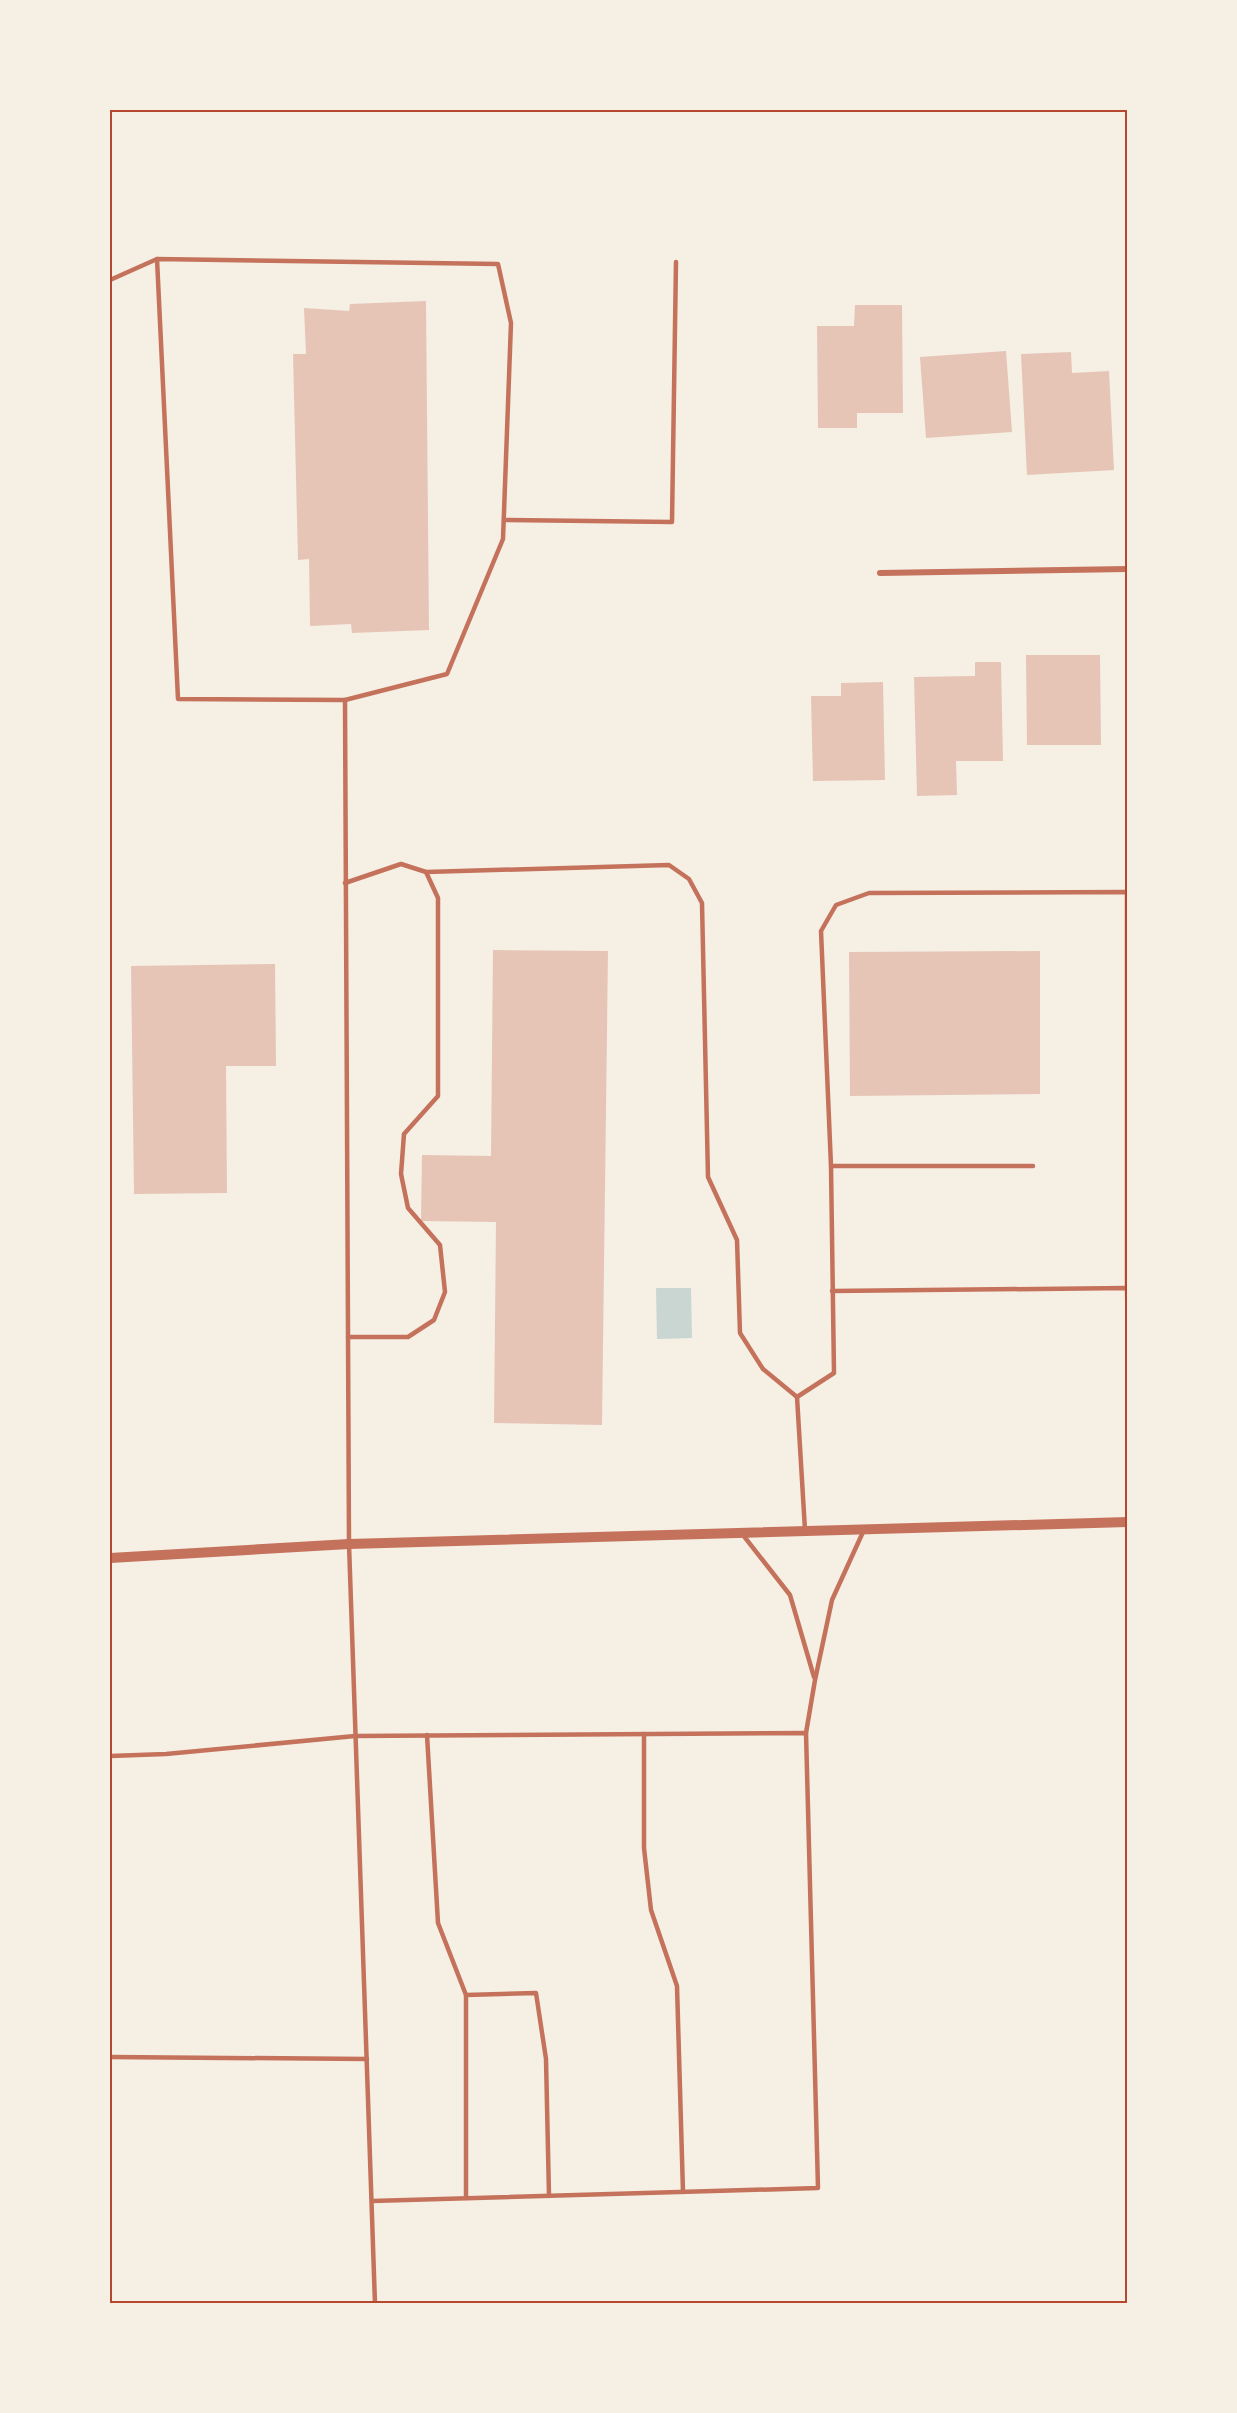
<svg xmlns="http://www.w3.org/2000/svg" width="1237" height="2413" viewBox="0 0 1237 2413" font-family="Overpass,sans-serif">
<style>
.water{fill:#c9d6d2}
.building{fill:#e6c5b7}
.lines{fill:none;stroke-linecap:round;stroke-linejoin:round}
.service{stroke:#c5725c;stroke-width:4.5}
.minor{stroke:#c5725c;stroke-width:6}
.tertiary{stroke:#c5725c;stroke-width:10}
.neatline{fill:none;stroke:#b5482f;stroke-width:2}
</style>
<rect width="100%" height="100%" fill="#f6efe4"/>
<path class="water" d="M656,1288H691L692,1338L657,1339Z"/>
<g class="building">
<path d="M426,301L429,630L352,633L351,624L310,626L309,559L298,560L293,354H306L304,308L349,311L350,304Z"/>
<path d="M855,305H902L903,413H857V428H818L817,326H854Z"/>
<path d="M1006,351L1012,432L926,438L920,357Z"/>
<path d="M1071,352L1072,373L1109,371L1114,470L1027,475L1021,354Z"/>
<path d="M1026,655H1100L1101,745H1027Z"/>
<path d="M975,662H1001L1003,761H956L957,795L917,796L914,677L975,676Z"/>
<path d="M883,682L885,780L813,781L811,696H841V683Z"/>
<path d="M493,950L608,951L602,1425L494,1423L496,1222L421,1221L422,1155L491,1156Z"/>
<path d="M1040,951V1094L850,1096L849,952Z"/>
<path d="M275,964L276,1066H226L227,1193L134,1194L131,966Z"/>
</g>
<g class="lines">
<g class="service">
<path d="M157,259L178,699L345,700L349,1544L375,2304"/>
<path d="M110,280L157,259L498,264L511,323L503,539L447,674L345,700"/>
<path d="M504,520L672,522L676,262"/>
<path d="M426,872L669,865L689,879L702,903L708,1177L737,1240L740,1333L763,1369L797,1397L805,1530"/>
<path d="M345,883L401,864L426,872L438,898V1096L404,1134L401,1174L408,1208L440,1245L445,1292L434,1320L408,1337H348"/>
<path d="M831,1166H1033"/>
<path d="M832,1291L1127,1288L1128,1340"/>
<path d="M797,1397L834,1373L831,1166L821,931L836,905L869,893L1127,892V1288"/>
<path d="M743,1535L790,1595L814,1677"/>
<path d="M806,1733L815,1680L832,1600L863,1532"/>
<path d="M644,1734V1848L651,1910L677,1986L683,2192"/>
<path d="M427,1735L438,1923L466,1995V2198"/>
<path d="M110,1756L166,1754L355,1736L806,1733L818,2188L372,2201"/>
<path d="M466,1995L536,1993L546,2059L549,2196"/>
<path d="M110,2057L367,2059"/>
</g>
<path class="minor" d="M880,573L1128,569"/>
<path class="tertiary" d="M110,1558L349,1544L1128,1522"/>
</g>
<rect width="1237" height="2413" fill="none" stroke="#f6efe4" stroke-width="222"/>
<rect x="111" y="111" width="1015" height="2191" class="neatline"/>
</svg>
